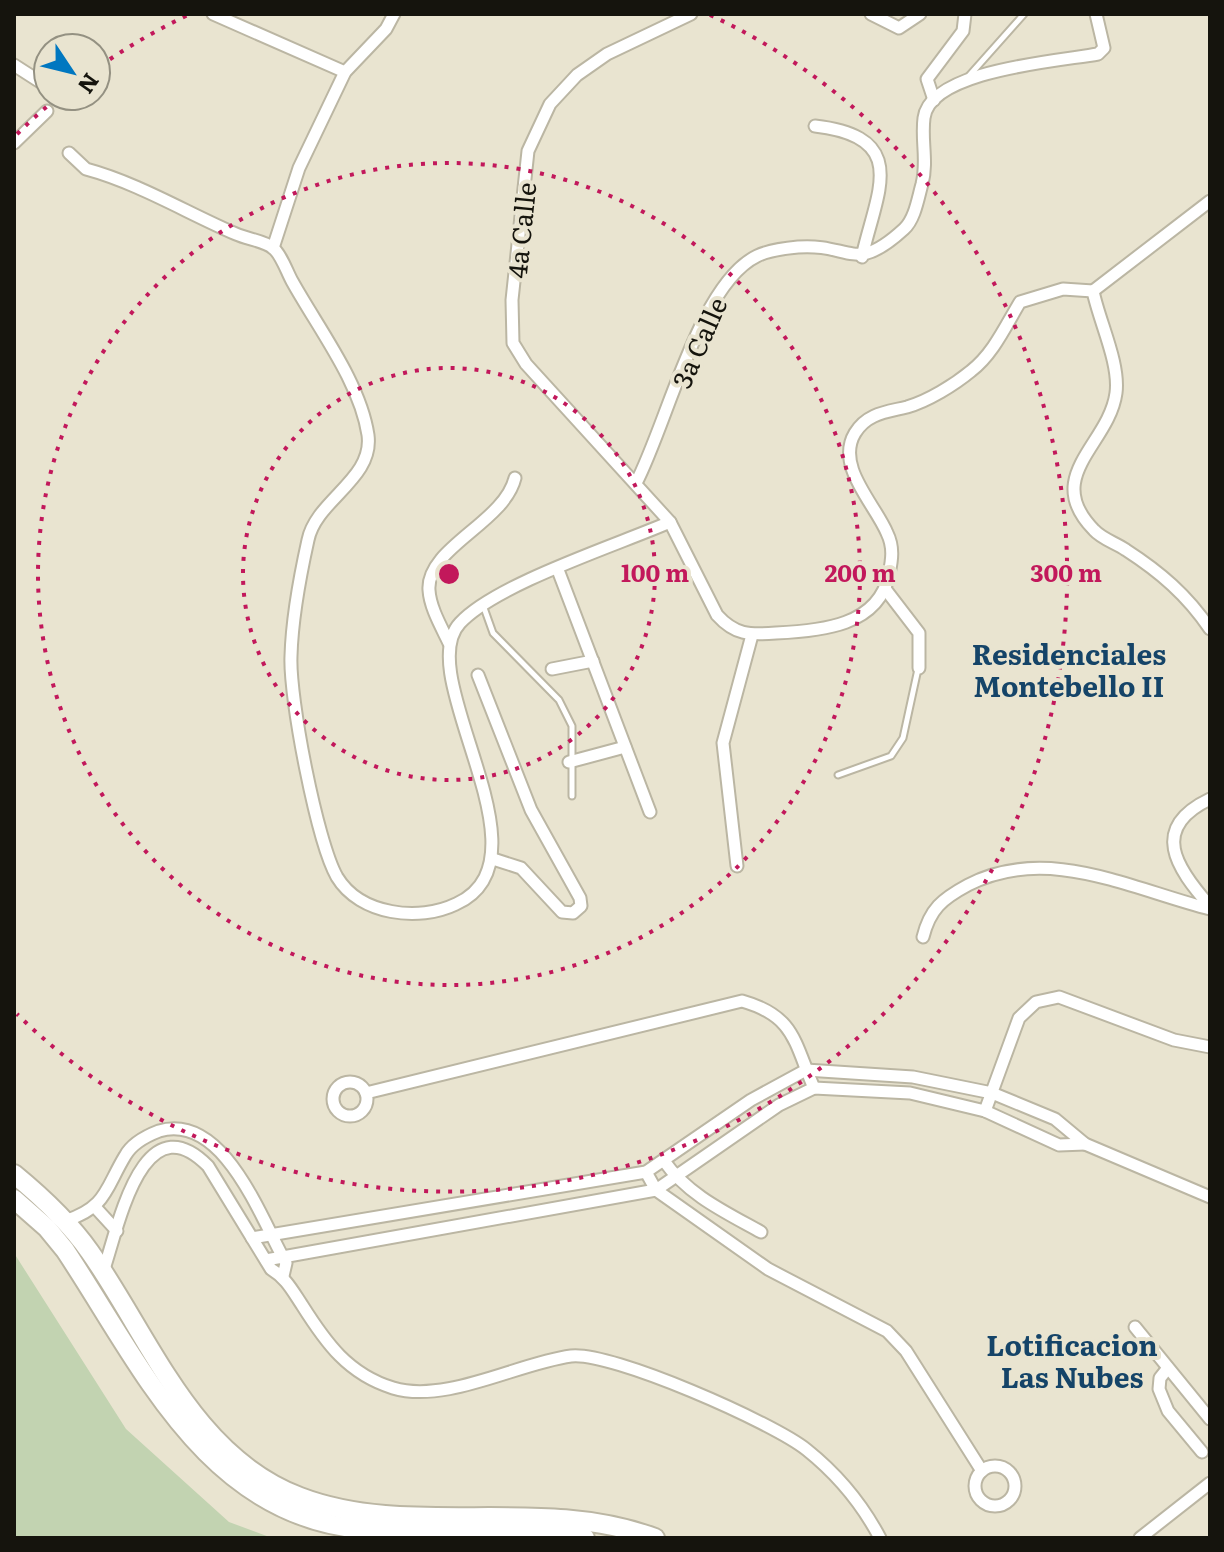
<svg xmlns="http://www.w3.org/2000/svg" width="1224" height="1552" viewBox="0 0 1224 1552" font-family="Literata,serif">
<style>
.green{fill:#c2d3b1}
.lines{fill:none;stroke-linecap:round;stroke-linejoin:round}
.service-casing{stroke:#bbb6a3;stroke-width:9}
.minor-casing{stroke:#bbb6a3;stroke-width:15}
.trunk-casing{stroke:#bbb6a3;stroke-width:22}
.service{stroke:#fff;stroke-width:5}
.minor{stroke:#fff;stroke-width:11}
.trunk{stroke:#fff;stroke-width:18}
.ring{fill:none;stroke:#c2185b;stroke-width:4;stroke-dasharray:4 8}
.labels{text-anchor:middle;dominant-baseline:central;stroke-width:8;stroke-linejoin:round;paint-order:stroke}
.street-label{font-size:26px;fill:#15140d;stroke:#e9e4d0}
.neighbourhood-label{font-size:28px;font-weight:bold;fill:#154468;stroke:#e9e4d0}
.centre{fill:#c2185b;stroke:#e9e4d0;stroke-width:4}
.ring-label{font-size:24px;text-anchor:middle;font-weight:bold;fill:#c2185b;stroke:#e9e4d0;stroke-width:8;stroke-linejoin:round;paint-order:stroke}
</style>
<rect width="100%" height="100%" fill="#e9e4d0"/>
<path class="green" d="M14,1253L126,1429L229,1522L272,1538H14Z"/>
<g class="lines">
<defs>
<g id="service">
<path d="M968,77L1024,14"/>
<path d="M483,605L493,633L559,700L572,726V796"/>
<path d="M838,775L891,756L903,738L918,669"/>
</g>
<g id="minor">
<path d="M213,14L345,72"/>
<path d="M691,14L607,54L577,75L550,104L528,151L512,300L513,343L526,364L670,522L717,615C735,635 749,635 776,633C821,631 879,626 889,574C892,560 894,547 887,533C875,504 835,466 855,433C867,413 887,412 907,407C928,401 954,385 971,371C993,354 1005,327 1020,302L1063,289L1093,291"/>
<path d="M871,14L899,28L920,14"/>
<path d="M14,65L42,83"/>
<path d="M934,100L927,79L963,31L965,14"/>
<path d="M815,126C912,137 876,193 862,257"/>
<path d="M14,143L47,111"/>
<path d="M69,153L86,169C138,183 187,213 236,234C247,239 265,241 273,248C281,254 287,272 292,281C318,328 360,382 368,435C374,479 316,500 308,540C300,576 292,619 291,656C289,697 317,842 337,877C360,915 419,922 456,904C556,859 410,676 460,623C496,584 617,545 670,522"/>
<path d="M273,248L299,168L345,72L386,29L394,14"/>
<path d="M1093,291C1099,321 1120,363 1116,393C1109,445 1041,476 1094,530C1102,539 1116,543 1126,550C1160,572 1187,595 1210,629"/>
<path d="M1093,291L1210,201"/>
<path d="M636,483C667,424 699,284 757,256C767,251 787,248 798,247C851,243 854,275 904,229C915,219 918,198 922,184C928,161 921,141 924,118C930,70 1059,61 1098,54L1104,48L1096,14"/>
<path d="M558,570L650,812"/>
<path d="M886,590L919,633V668"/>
<path d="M449,643C442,628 430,608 429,590C426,548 504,523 515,478"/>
<path d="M552,669L593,661"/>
<path d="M478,675L531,810L580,898L581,906L573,913L562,912L521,868L493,859"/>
<path d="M569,762L625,747"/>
<path d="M1210,799C1149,828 1176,868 1210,906"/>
<path d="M737,866L723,743L752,635"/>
<path d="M923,937C930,909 942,899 968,885C1047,844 1131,889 1210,909"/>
<circle cx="350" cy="1099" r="17"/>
<path d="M366,1093L742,1001C795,1016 794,1042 814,1088"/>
<path d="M985,1111L1019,1018L1036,1002L1059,997L1174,1040L1210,1047"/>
<path d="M664,1161C688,1195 725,1212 761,1232"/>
<path d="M646,1172L656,1190L768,1269L887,1331L906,1351L982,1471"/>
<path d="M95,1207L117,1231"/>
<path d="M65,1221C107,1207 105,1189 125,1156C132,1143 146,1136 159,1131C224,1112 261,1219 286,1263L283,1276"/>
<path d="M252,1238L646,1172L751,1100L806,1070L913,1077L992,1093L1055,1119L1085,1144L1210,1197"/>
<path d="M266,1260L656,1190L779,1105L814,1088L910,1093L985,1111L1059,1145L1085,1144"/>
<path d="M103,1272C118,1229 142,1099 208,1166L271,1269C286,1278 292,1290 302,1305C326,1343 348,1374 393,1388C446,1404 518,1363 571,1356C611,1351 774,1423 807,1450C837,1474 862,1504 880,1538"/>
<path d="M1135,1327L1210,1419"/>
<path d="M1168,1368L1160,1378L1159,1389L1168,1411L1202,1452"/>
<circle cx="995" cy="1486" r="20"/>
<path d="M1140,1538L1210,1483"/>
</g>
<g id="trunk">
<path d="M14,1174C42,1197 69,1222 90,1252C151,1339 192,1456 300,1497C410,1539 539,1495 655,1538"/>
<path d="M14,1199L47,1228L65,1250C141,1364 206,1515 361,1529C435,1535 511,1529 585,1538"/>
</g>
</defs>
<use href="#service" class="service-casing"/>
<use href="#minor" class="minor-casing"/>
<use href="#trunk" class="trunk-casing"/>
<use href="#service" class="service"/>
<use href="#minor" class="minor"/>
<use href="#trunk" class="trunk"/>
</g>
<g class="ring">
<circle cx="449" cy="574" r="206"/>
<circle cx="449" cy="574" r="411"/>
<path d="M17 134A617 617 0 0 1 57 98M100 66A617 617 0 0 1 188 15M710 15A617 617 0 1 1 17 1014"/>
</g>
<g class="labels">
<g class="street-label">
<text transform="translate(520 230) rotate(-84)">4a Calle</text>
<text transform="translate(698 342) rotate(-66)">3a Calle</text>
</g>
<g class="neighbourhood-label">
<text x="1069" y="653">Residenciales<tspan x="1069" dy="32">Montebello II</tspan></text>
<text x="1072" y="1344">Lotificacion<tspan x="1072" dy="32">Las Nubes</tspan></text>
</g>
</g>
<circle cx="449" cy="574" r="12" class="centre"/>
<g class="ring-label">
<text x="655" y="582">100 m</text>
<text x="860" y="582">200 m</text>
<text x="1066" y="582">300 m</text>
</g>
<rect width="1224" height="1552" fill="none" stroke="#15140d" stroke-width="32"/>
<g transform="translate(72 72) rotate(125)"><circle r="38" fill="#e9e4d0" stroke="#949182" stroke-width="2"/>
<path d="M0-6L14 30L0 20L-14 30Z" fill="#0077c0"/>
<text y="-12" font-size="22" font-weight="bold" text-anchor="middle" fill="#15140d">N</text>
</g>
</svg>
